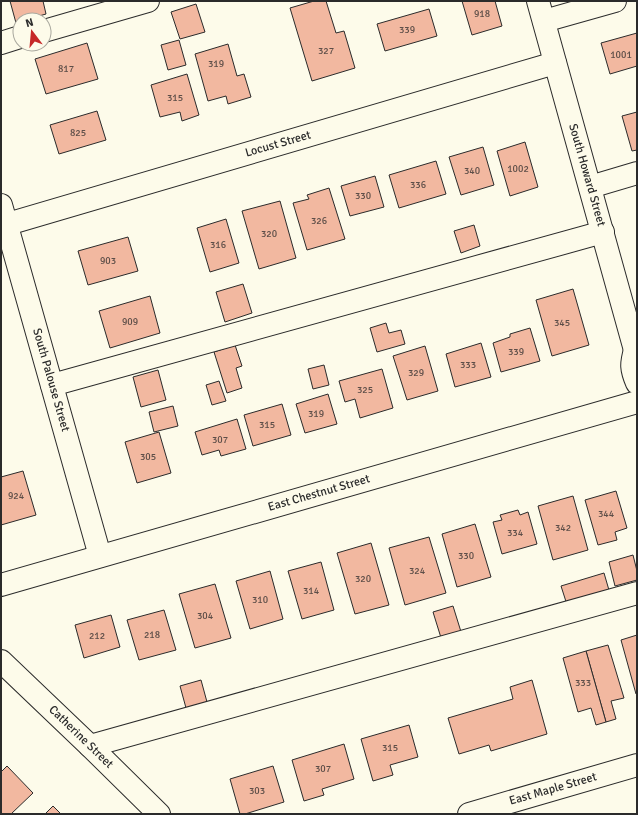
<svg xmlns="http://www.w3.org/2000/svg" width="638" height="815" viewBox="0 0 638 815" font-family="Signika,sans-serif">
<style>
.building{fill:#f2b8a0;stroke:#2b2b2b}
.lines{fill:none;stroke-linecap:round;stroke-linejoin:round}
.minor-casing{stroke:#2b2b2b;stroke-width:24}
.major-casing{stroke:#2b2b2b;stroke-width:24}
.minor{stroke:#fdfbea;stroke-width:22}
.major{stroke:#fdfbea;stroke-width:22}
.labels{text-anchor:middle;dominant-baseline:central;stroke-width:3;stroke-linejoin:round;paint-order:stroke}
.number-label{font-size:10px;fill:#5d4e48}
.street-label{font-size:12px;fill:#2b2b2b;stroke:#fdfbea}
</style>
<rect width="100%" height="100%" fill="#fdfbea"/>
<g class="building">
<path d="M10,1H43L46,14L25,20H20V21L16,23Z"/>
<path d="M314,1H326L336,33L344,31L355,68L312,81L290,8Z"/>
<path d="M462,1H495L502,26L472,35Z"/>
<path d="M196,4L205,32L180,39L171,12Z"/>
<path d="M429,9L437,36L385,51L377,24Z"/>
<path d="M637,33V66L610,74L601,43Z"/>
<path d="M179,40L186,65L168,70L161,45Z"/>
<path d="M87,43L98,79L46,94L35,59Z"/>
<path d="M228,44L237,76L244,74L251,97L228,104L226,96L208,101L195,54Z"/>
<path d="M187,74L199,115L182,121L180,112L160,117L151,85Z"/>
<path d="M97,111L106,140L59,154L50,125Z"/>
<path d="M637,112V150L632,151L622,116Z"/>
<path d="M525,142L538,187L510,196L497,151Z"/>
<path d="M483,147L494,185L461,195L449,157Z"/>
<path d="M436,161L446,194L399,208L389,175Z"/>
<path d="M375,176L384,207L350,216L341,186Z"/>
<path d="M329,188L345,239L307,250L293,203L309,199L307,195Z"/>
<path d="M280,201L296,258L259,269L242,211Z"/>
<path d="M226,219L239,263L210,272L197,228Z"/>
<path d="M474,225L480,246L461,253L454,231Z"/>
<path d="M128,237L138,271L88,285L78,251Z"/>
<path d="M243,284L252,313L225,322L216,292Z"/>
<path d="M573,289L589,345L552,356L536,300Z"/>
<path d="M150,296L160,333L110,348L99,311Z"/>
<path d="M386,323L389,333L401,330L405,344L377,352L370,328Z"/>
<path d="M530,328L540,361L501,372L493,343L510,337V334Z"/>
<path d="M481,343L491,377L455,387L446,354Z"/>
<path d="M235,345L242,366L236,368L242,388L227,393L214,352Z"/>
<path d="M425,346L438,391L407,400L393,356Z"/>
<path d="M324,365L329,385L313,389L308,369Z"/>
<path d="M382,369L393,408L360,418L355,399L345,402L339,381Z"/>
<path d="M158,370L166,400L141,407L133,377Z"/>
<path d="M219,381L226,401L212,405L206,385Z"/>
<path d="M328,394L337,424L305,433L296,404Z"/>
<path d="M282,404L291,435L253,446L244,415Z"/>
<path d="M173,406L178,426L154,432L149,412Z"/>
<path d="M237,419L246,449L221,456L219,450L202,455L195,432Z"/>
<path d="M159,432L171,473L137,483L125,442Z"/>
<path d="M23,471L36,515L1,525V477Z"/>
<path d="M616,491L627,528L615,532L617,540L598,545L585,500Z"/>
<path d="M573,496L588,550L553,560L538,506Z"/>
<path d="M518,510L520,515L528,512L537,544L502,554L493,522L502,520L500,515Z"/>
<path d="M475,524L491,577L457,587L442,534Z"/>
<path d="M429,537L446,593L405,605L389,548Z"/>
<path d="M371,543L389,605L355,614L337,553Z"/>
<path d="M633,555L637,571V580L615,586L609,562Z"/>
<path d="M321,562L334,610L302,619L288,571Z"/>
<path d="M270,571L283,619L250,629L236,581Z"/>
<path d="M604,573L611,597L569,611L561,586Z"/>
<path d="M215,584L231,638L195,648L179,594Z"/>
<path d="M453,606L462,635L442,641L433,612Z"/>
<path d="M164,610L176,650L139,660L127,620Z"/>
<path d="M111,615L120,647L84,658L75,625Z"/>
<path d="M637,635V694H636L621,640Z"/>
<path d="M608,645L624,698L611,701L616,719L606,722L586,651Z"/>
<path d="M586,651L606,722L596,725L591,708L578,712L563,658Z"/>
<path d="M201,680L207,702L186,708L180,686Z"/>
<path d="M532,680L547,734L491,751L489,745L459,754L448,718L513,699L510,687Z"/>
<path d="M409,725L418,757L390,765L393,775L373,781L361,739Z"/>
<path d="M344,744L354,779L322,789L324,795L304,801L292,760Z"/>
<path d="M7,766L33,793L11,814H1V772Z"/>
<path d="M273,766L284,802L245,814H240L230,779Z"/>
<path d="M53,806L61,814H45Z"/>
</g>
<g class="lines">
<defs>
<g id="minor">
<path d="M544,21L615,1"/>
<path d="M44,31L148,1"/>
<path d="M1,43L20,37"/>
<path d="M590,187L637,173"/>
<path d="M1,205L100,556"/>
<path d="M1,226L555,63"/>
<path d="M52,385L603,232"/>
<path d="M1,661L90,746L159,814"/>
<path d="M90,746L637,593"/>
<path d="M469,814L637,765"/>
</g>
<g id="major">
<path d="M538,1L635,350"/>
<path d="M637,348L635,350C631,364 631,369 637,383"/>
<path d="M1,585L637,402"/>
</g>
</defs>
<use href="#minor" class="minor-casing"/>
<use href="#major" class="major-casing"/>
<use href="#minor" class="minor"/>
<use href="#major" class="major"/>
</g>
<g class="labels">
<g class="number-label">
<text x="482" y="14">918</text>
<text x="407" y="30">339</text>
<text x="326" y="51">327</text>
<text x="621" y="55">1001</text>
<text x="216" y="64">319</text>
<text x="66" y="69">817</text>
<text x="175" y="98">315</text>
<text x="78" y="133">825</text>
<text x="518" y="169">1002</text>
<text x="472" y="171">340</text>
<text x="418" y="185">336</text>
<text x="363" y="196">330</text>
<text x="319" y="221">326</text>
<text x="269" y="234">320</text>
<text x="218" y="245">316</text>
<text x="108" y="261">903</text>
<text x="130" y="322">909</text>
<text x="562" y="323">345</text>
<text x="516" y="352">339</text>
<text x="468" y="365">333</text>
<text x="416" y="373">329</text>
<text x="365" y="390">325</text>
<text x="316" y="414">319</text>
<text x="267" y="425">315</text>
<text x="220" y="440">307</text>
<text x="148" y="457">305</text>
<text x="16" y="496">924</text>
<text x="606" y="514">344</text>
<text x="563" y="528">342</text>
<text x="515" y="533">334</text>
<text x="466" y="556">330</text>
<text x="417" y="571">324</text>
<text x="363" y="579">320</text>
<text x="311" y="591">314</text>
<text x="260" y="600">310</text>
<text x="205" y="616">304</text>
<text x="152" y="635">218</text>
<text x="97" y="636">212</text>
<text x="583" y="683">333</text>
<text x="390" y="748">315</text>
<text x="323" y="769">307</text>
<text x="257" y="791">303</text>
</g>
<g class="street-label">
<text transform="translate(278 144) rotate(-16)">Locust Street</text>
<text transform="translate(587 175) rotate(74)">South Howard Street</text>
<text transform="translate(51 380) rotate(74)">South Palouse Street</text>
<text transform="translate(319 493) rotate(-16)">East Chestnut Street</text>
<text transform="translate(81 737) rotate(44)">Catherine Street</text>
<text transform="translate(553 789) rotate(-16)">East Maple Street</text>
</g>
</g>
<rect width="638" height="815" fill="none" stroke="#2b2b2b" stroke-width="4"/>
<g transform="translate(32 32) rotate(344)"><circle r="19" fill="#fdfbea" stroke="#a9a89e"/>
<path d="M0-3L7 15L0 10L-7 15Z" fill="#c62828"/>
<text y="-6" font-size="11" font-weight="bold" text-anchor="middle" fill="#2b2b2b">N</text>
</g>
</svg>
